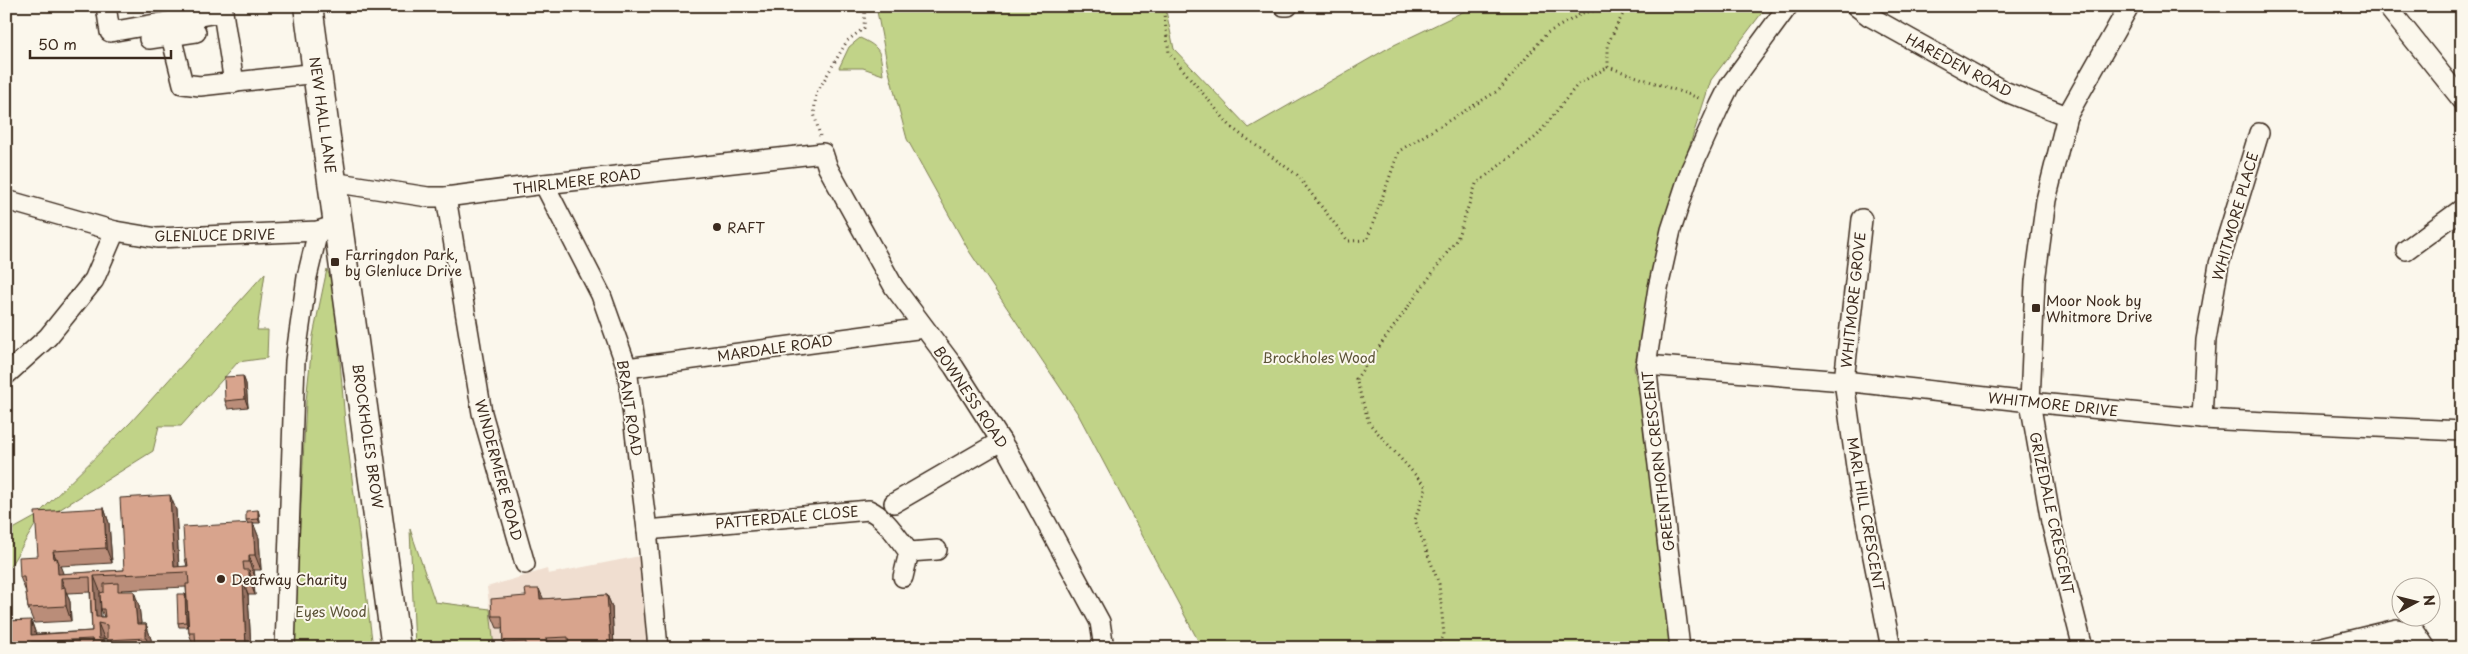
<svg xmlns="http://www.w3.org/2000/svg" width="2468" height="654" viewBox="0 0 2468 654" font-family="'Playpen Sans',sans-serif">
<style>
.built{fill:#f0ded0}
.green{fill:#c1d388;stroke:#7e7e53}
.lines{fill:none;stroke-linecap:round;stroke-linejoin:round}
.minor-casing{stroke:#3b2a1e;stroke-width:22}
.highway-casing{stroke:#3b2a1e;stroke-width:31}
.path{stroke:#3b2a1e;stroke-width:3;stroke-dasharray:1 4;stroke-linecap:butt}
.minor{stroke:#fbf7ec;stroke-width:19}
.highway{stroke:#fbf7ec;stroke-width:28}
.wall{fill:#ba8d79;stroke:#3b2a1e;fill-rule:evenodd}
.shaded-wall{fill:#977363;stroke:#3b2a1e}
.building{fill:#d8a48d;stroke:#3b2a1e}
.poi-dot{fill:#3b2a1e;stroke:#fbf7ec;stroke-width:2}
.labels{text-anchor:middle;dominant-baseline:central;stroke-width:4;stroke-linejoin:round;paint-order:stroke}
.street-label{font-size:14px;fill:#3b2a1e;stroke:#fbf7ec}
.poi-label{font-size:14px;fill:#3b2a1e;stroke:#fbf7ec;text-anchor:start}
.park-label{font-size:14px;fill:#5c5438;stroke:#fbf7ec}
</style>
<rect width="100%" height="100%" fill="#fbf7ec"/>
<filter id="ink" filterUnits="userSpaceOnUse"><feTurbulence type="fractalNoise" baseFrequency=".02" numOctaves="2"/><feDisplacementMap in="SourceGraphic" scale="10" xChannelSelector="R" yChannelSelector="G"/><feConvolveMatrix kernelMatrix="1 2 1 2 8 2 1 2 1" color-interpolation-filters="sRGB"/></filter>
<g filter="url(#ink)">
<path class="built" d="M640,556L647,648H494L487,587L547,569L548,574Z"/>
<g class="green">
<path d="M876,6H1165L1174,49L1249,128L1390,47L1475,6H1767L1711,80L1664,224L1634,368L1689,648H1202L1078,414L969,251L907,139L888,68Z"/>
<path d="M860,38C882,48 880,52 883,75L863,68H839L849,47Z"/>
<path d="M327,269L334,288L345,422L373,648H294L306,401L313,336Z"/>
<path d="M265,273L257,330H268L267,358L238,362L181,426H159L153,451L35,525L6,573V533L35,517L131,422Z"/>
<path d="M410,529L435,602L490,609L494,648H415Z"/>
</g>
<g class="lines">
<defs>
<g id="minor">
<path d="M106,6L110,32L223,12"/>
<path d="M222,6L234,83"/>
<path d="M1284,6H1288"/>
<path d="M1856,6L1869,16L2004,91L2067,116"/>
<path d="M2387,6L2462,100"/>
<path d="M171,36L183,84L200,86L317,73"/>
<path d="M149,39L196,32"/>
<path d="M332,182L428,197H446L544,184L823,153L828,168L894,287L954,367L1008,452L1100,622L1104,648"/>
<path d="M544,184L601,295L627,368L647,530L658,648"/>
<path d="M446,197L482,413L525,564"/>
<path d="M6,200L115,231L157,238L318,231L330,227"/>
<path d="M1862,219L1844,381L1858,481L1891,648"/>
<path d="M2406,250L2462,209"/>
<path d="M1646,365L1844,381L2030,402L2202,419L2462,431"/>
<path d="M627,368L924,328"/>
<path d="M6,375L48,337L94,280L115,231"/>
<path d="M2202,419L2206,340L2219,264L2259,133"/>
<path d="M894,503L1001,441"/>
<path d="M647,530L869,510C886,518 897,537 909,552L937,550"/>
<path d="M903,577L909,552"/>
<path d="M285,648L295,361L307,277L318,231"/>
<path d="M1680,648L1646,365L1658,288L1671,230L1691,169L1720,105L1730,85L1788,6"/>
<path d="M2083,648L2051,522L2030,402L2035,281L2046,200L2067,116L2129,6"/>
<path d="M2318,648L2397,629L2416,633L2426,648"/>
</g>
<path id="highway" d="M308,6L396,648"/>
</defs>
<use href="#minor" class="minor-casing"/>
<use href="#highway" class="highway-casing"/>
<g class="path">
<path d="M1163,6L1169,53L1232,128L1297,175L1348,241L1367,240L1399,151L1499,90L1547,33L1583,13L1617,6"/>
<path d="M1627,6L1608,43V67L1702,99"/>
<path d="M820,136L814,113L816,94L847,41L864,28L865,6"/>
<path d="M1438,648L1444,635L1439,584L1415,520L1426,487L1369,423L1356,379L1457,239L1476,184L1537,136L1578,84L1608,67"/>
</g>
<use href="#minor" class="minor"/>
<use href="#highway" class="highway"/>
</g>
<g class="wall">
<path d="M243,376L246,384L248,407L228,409L225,401Z"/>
<path d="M170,495L176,510L179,567L187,566L185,559L248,524L246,520L258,510L259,514L260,523H253L259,538L261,570H254L255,577H251L254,585L255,595H248L251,648H194L189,633L186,587L121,590L139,606L141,624H146L151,639L152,648H110L107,639L104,638V642L106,648H6L31,620L36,634L92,631L90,592L67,593L70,602L71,621L34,623L28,608L26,592L20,577L104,508L109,523L112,563L60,566L63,574L124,570ZM100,596L101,609L104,617H101Z"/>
<path d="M185,594L187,598L188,627H179L178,623Z"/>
<path d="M607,595L612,607L614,648H505L503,643L502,628H497L492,616L526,596L543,599Z"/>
</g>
<g class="shaded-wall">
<path d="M243,376L246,384L248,407L245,399Z"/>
<path d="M170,495L176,510L179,572L174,567Z"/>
<path d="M104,508L109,523L112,563L106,548Z"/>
<path d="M258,510L259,514L260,523L258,519Z"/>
<path d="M253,523L259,538L261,570L255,555Z"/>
<path d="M53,551L58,563L57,558L63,573L61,578L70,602L71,621L66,606L54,559Z"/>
<path d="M249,555L254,570L255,577L249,562Z"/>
<path d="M249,570L254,585L255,595L249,580Z"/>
<path d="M94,576L100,591L101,624L96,617Z"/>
<path d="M243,580L248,595L251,648H246Z"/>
<path d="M539,589L544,600L540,599Z"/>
<path d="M134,591L139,606L143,639L137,624Z"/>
<path d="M185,594L187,598L188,627L186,622Z"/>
<path d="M607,595L612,607L614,648H611Z"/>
<path d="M31,620L36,635H31Z"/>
<path d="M98,623L104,638V642L106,648H102L99,639Z"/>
<path d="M146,624L151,639L152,648H150L146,638Z"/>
<path d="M546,638L549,648H546Z"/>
</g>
<g class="building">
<path d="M243,376L245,399L225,401L224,377Z"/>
<path d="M170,495L174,567L188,566L187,559H185L183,527L253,523L255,555H249V562H243L244,570H249V580H243L246,648H196L195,633H189L186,584H189L188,572L94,576L96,617H105L104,609H101L100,593L104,592V584L118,583V591H134L137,624H146V638L107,640V625L98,623L99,639H103V648H92V639L31,642L32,648H6V621L31,620V635L92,631L90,577L61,578V588L65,587L66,606L28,608L24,577H20L19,557L38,556L35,512L104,508L106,548L53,551L54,559L57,558L58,574L124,570L120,498Z"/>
<path d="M258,510V519L246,520V511Z"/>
<path d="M525,589H539L540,599L607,595L611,648H569L568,637L546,638V648H526V642L503,643L502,616H492L491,599L526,596Z"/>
<path d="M177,594H185L186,622L178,623Z"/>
</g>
</g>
<g class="poi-dot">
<circle cx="717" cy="227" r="5"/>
<rect x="330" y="257" width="10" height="10" rx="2.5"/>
<rect x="2031" y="303" width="10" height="10" rx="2.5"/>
<circle cx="221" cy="579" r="5"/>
</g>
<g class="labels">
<g class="street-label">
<text transform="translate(1959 65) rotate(28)">HAREDEN ROAD</text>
<text transform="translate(323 115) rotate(82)">NEW HALL LANE</text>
<text transform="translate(577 181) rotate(-7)">THIRLMERE ROAD</text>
<text transform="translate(2235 216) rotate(-74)">WHITMORE PLACE</text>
<text transform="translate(215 235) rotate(-1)">GLENLUCE DRIVE</text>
<text transform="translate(1853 300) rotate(-84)">WHITMORE GROVE</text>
<text transform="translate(775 348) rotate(-8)">MARDALE ROAD</text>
<text transform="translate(971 397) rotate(56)">BOWNESS ROAD</text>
<text transform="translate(2053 404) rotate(6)">WHITMORE DRIVE</text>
<text transform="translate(630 408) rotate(81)">BRANT ROAD</text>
<text transform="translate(368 436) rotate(82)">BROCKHOLES BROW</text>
<text transform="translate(1658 461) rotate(-97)">GREENTHORN CRESCENT</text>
<text transform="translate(499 470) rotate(75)">WINDERMERE ROAD</text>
<text transform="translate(2052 513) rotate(78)">GRIZEDALE CRESCENT</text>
<text transform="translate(1866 514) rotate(80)">MARL HILL CRESCENT</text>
<text transform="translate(787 517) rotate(-5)">PATTERDALE CLOSE</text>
</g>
<g class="poi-label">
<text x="727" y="227">RAFT</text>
<text x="345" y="254">Farringdon Park,<tspan x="345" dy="16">by Glenluce Drive</tspan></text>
<text x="2046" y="300">Moor Nook by<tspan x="2046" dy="16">Whitmore Drive</tspan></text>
<text x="231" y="579">Deafway Charity</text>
</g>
<g class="park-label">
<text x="1319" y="357">Brockholes Wood</text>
<text x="331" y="611">Eyes Wood</text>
</g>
</g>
<rect width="2468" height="654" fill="none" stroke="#fbf7ec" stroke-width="25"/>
<rect x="12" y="12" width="2443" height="629" fill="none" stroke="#3b2a1e" stroke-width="2" filter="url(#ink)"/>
<g transform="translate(2416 602) rotate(83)"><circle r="24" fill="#fbf7ec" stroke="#aea59a"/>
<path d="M0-4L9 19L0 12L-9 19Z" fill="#3b2a1e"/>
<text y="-8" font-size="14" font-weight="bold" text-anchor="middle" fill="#3b2a1e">N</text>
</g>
<path d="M30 50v8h141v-8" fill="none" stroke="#3b2a1e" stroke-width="2.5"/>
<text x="38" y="50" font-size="15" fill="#3b2a1e" stroke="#fbf7ec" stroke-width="4" paint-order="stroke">50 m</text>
</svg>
